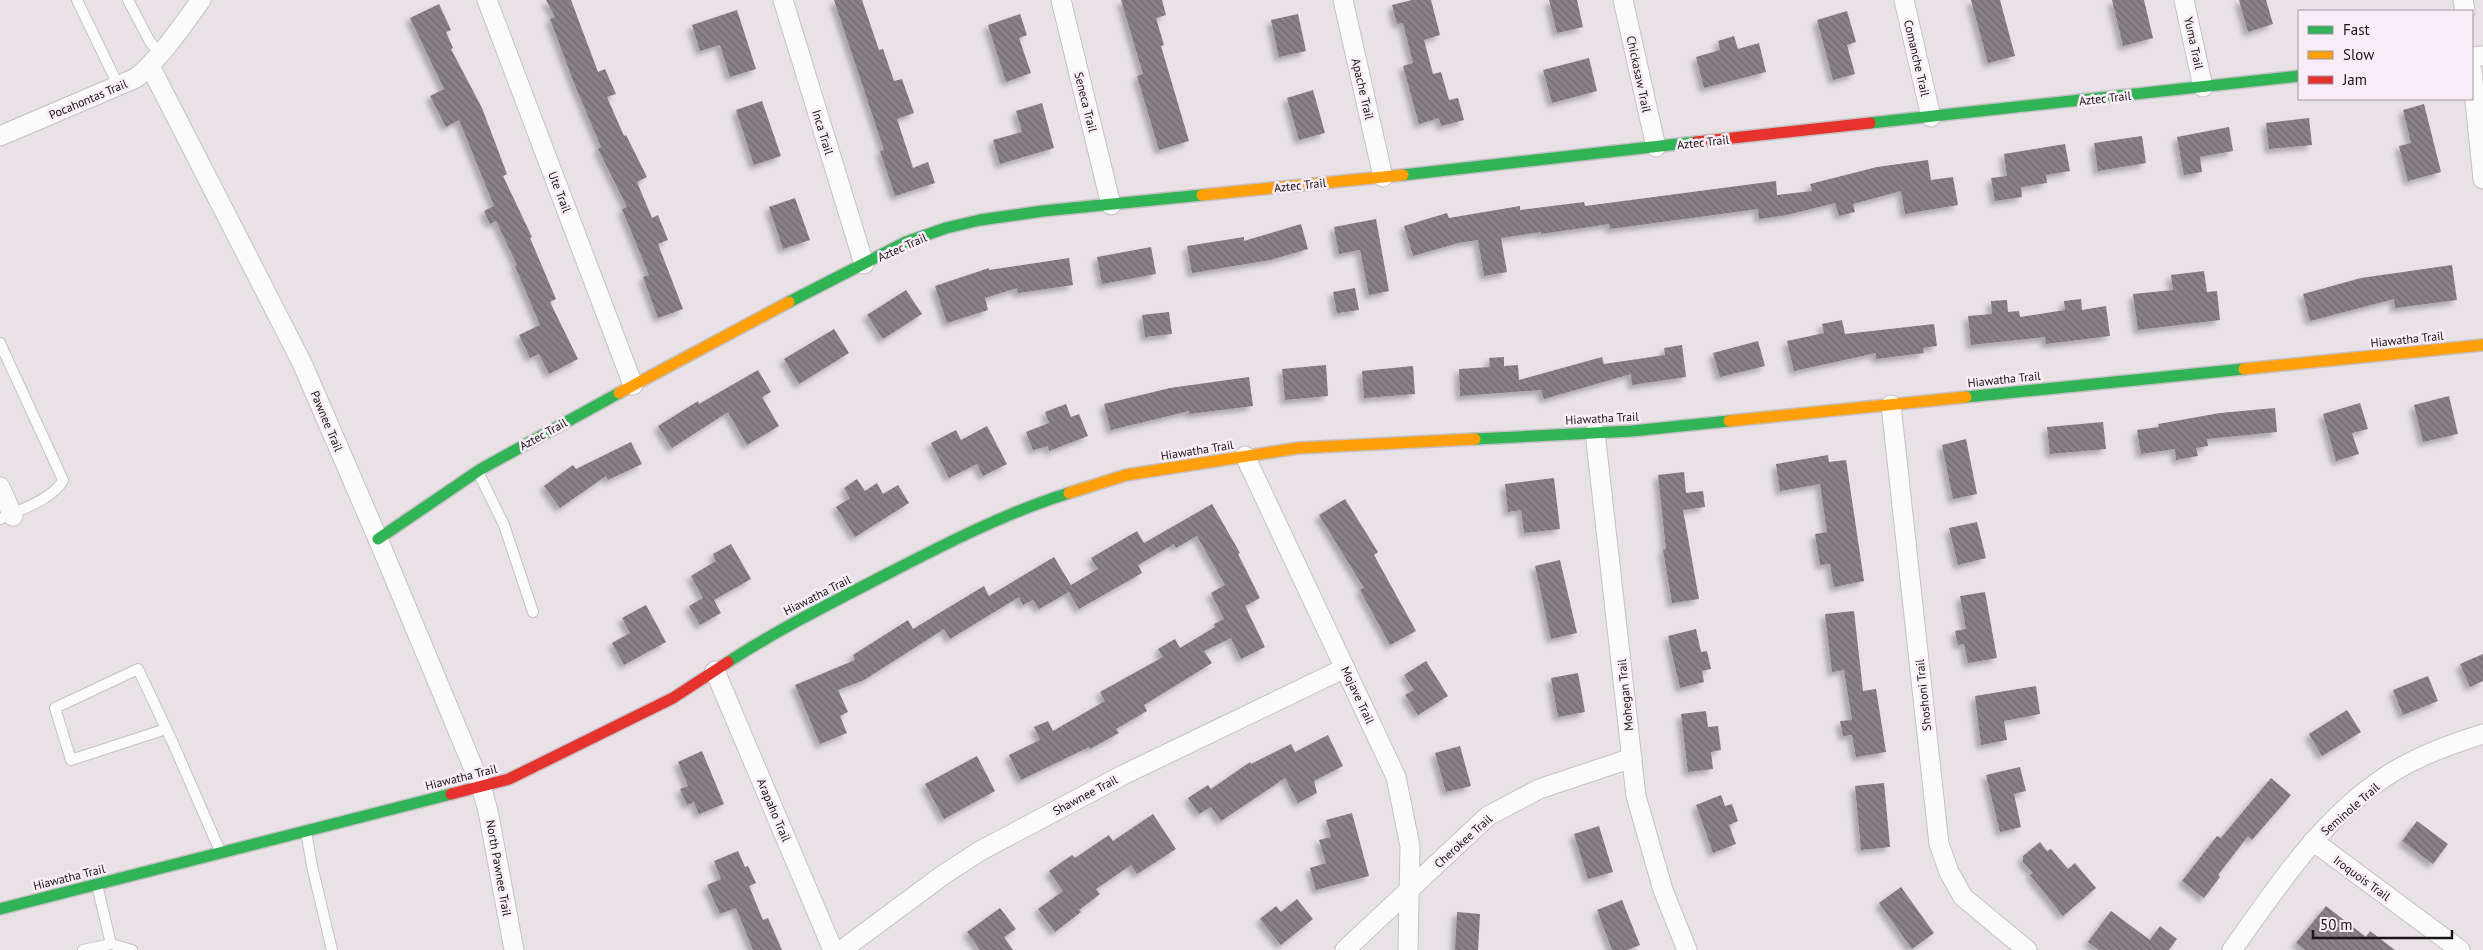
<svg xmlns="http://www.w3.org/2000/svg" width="2483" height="950" viewBox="0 0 2483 950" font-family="'PT Sans',sans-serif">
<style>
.building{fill:url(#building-back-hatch);filter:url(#shadow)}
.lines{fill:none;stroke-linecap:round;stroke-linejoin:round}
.lane-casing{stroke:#c5c0c4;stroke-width:12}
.street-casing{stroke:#c5c0c4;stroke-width:21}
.fast-casing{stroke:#c5c0c4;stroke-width:14}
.slow-casing{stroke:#c5c0c4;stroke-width:14}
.jam-casing{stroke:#c5c0c4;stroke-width:14}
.lane{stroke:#fcfbfb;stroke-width:10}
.street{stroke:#fcfbfb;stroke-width:19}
.fast{stroke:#30b455;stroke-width:11}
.slow{stroke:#ff9f0a;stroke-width:11}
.jam{stroke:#e5322d;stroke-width:11}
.labels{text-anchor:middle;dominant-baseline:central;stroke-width:5;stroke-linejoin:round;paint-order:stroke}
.street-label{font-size:12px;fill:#181417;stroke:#f8edf6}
</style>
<defs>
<pattern id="building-back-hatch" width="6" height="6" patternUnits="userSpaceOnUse" patternTransform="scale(1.25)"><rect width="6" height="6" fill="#8a8089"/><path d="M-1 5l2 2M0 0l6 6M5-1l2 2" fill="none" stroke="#70686f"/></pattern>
<filter id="shadow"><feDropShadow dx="-4.5" dy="4.5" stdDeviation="2.5" flood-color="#0004"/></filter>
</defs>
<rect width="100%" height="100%" fill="#e8e2e7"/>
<g class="building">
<path d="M546,0H571L598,72L605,69L616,94L607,97L624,136L626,135L647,177L637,182L652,218L658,215L668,240L658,244L683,309L658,318L643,277L649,275L622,209L627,207L598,149L601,147L574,83L550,19L555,17Z"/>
<path d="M834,0H862L879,50L883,49L894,81L902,79L914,113L897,119L913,168L928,162L935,183L895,196L880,151L884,150Z"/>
<path d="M1121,0H1162L1166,15L1156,18L1164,45L1161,46L1189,141L1159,150L1137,76L1143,74Z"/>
<path d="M1412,0H1431L1440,35L1424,40L1433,74L1441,72L1449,100L1458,98L1464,120L1441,126L1439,118L1419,124L1403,66L1413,63L1403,23L1397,24L1392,5Z"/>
<path d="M1549,0H1577L1583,27L1557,33Z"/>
<path d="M1971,0H2000L2015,56L1988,63Z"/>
<path d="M2112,0H2144L2153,38L2123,46Z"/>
<path d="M2239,0H2266L2273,24L2248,32Z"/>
<path d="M439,4L451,30L446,32L453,48L451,49L482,108L507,174L503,176L532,237L530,238L556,299L550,302L578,359L549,374L539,354L530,358L519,335L540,325L515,266L517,265L496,221L490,224L484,211L494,206L459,120L446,127L430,96L444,89L410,18Z"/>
<path d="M737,10L756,69L730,77L720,45L700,51L692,25Z"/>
<path d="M1847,11L1856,42L1847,45L1855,74L1833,80L1817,20Z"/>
<path d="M1020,14L1027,35L1019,38L1031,73L1006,82L988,25Z"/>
<path d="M1298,14L1306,51L1279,57L1271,20Z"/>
<path d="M1734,36L1738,49L1759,43L1766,72L1704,88L1696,57L1720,50L1718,41Z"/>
<path d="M1589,58L1597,91L1552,103L1543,70Z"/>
<path d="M1313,90L1325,133L1299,140L1287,98Z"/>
<path d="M762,101L781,156L754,165L736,110Z"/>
<path d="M1042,103L1054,148L1000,164L993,140L1022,132L1016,111Z"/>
<path d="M2424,104L2441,172L2408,181L2399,146L2411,143L2403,110Z"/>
<path d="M2309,118L2312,145L2269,149L2266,123Z"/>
<path d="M2229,127L2233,151L2200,157L2202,172L2184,175L2177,137Z"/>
<path d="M2142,136L2146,163L2098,171L2094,143Z"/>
<path d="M2065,144L2070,171L2046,175L2047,183L2021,187L2022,197L1995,201L1991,178L2007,176L2004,154Z"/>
<path d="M1928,160L1931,180L1953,177L1958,205L1905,214L1901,191L1853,204L1855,212L1839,216L1835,203L1787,215L1759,219L1758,209L1610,229L1609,224L1541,234V232L1501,238L1507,272L1484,276L1478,240L1458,243L1413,256L1404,226L1447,213L1449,218L1520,206V210L1584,202L1585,206L1776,181L1777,195L1812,191L1810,184L1877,167Z"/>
<path d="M795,198L810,240L783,249L769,207Z"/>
<path d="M1376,219L1389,291L1369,295L1360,250L1339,254L1334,227Z"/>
<path d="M1301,224L1308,249L1270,260L1192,273L1187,246L1244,237V241Z"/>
<path d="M1151,247L1156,274L1102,284L1097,257Z"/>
<path d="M1069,258L1073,285L1018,293L1017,288L985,298L988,310L947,323L935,286L989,268V270Z"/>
<path d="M2452,265L2457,300L2395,308L2394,299L2310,321L2303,294L2361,278Z"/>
<path d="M2204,271L2207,292L2217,291L2220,320L2138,330L2133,294L2173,290L2171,275Z"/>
<path d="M1355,288L1359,310L1337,313L1333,292Z"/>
<path d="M906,290L922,314L883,339L867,315Z"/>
<path d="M2081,299L2082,310L2106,306L2110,336L2046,344L2045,337L1971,345L1968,316L1992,314L1991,301L2007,300L2008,312L2019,311L2020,317L2065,310L2064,301Z"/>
<path d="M1169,312L1172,334L1145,337L1142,315Z"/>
<path d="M1842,320L1845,334L1934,324L1937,346L1923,348L1924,353L1876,359V353L1794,371L1787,341L1824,333L1822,324Z"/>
<path d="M834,329L849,353L799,384L784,359Z"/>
<path d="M1758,341L1765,366L1720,377L1713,353Z"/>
<path d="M1682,345L1686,377L1632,385L1631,374L1544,399L1541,390L1460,396L1459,369L1490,367L1489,358L1504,357V366L1518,365L1519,380L1602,357L1604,364L1665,355L1664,348Z"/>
<path d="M1326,365L1328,396L1285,400L1282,369Z"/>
<path d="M1413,366L1415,394L1364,398L1362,371Z"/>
<path d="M758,370L771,392L762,397L779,426L747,445L728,412L672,448L658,426L698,401L699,404Z"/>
<path d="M1249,377L1253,406L1189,414V411L1111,430L1104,404L1170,388Z"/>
<path d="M2449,396L2458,434L2423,442L2414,405Z"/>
<path d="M2360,403L2368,429L2352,433L2359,454L2336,461L2323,414Z"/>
<path d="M1066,404L1071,417L1079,414L1088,436L1049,451L1048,446L1033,450L1026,432L1049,423L1045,412Z"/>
<path d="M2275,408L2277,432L2207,439L2208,446L2196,448L2198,456L2176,460L2175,449L2141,454L2137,430L2159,427L2158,424L2220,413Z"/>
<path d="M2103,422L2106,449L2050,454L2047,427Z"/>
<path d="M987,426L1007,464L983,476L977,464L949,478L931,443L956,430L961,440Z"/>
<path d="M1966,439L1977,494L1953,499L1942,445Z"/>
<path d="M631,442L642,464L608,480L606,476L560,508L544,486L573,465L576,469Z"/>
<path d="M1828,455L1829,462L1846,460L1864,581L1834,587L1830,564L1820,565L1815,534L1827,532L1820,484L1780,491L1776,464Z"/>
<path d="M1684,472L1686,493L1703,491L1705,507L1683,510L1699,599L1672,603L1663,550L1666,549L1658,475Z"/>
<path d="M1554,478L1560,529L1524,533L1521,510L1508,512L1505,484Z"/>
<path d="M857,479L865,491L877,483L883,494L898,485L909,503L855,537L836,507L850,498L844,488Z"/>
<path d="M1345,499L1378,552L1374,555L1416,631L1390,645L1360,590L1364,588L1319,515Z"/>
<path d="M1212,504L1240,553L1238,554L1260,598L1245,606L1265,647L1241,659L1231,638L1204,651L1212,663L1144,705L1147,711L1116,729L1119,733L1090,749L1089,747L1021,780L1009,755L1040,740L1034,727L1048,721L1053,731L1105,701L1100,692L1163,657L1158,649L1175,639L1180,648L1215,627L1214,624L1224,619L1211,593L1225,585L1197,536L1176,548L1174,544L1138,565L1142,573L1079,609L1069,592L1039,609L1033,600L1023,605L1019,597L950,639L944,629L864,680L838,690L848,712L840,716L847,733L820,744L795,685L855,660L853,655L908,620L913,629L984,586L989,596L1054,557L1071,585L1098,569L1091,558L1137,531L1144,543Z"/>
<path d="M1977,522L1986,558L1958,565L1949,528Z"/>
<path d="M731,544L751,579L714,600L721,613L700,625L689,606L703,598L691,576L716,561L713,554Z"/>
<path d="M1560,560L1577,633L1551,639L1535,566Z"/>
<path d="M1985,592L1997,658L1968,663L1964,644L1958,645L1955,631L1966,629L1960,596Z"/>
<path d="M646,605L666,642L624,665L612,643L630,633L622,618Z"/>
<path d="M1854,611L1863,691L1876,689L1886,752L1856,757L1852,735L1843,736L1840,721L1852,720L1844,670L1832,672L1825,614Z"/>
<path d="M1696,629L1701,652L1707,651L1711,669L1702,671L1704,682L1680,688L1668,636Z"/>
<path d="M2483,654V681L2470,687L2460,664Z"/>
<path d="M1426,661L1448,696L1418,715L1405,695L1414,690L1404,675Z"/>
<path d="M1578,673L1585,712L1558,717L1551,678Z"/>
<path d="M2428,676L2438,701L2403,715L2393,690Z"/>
<path d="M2036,686L2040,714L2004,721L2007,740L1981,745L1975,696Z"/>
<path d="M2347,710L2361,732L2322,756L2309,734Z"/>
<path d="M1706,711L1708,727L1718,726L1721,750L1711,752L1713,769L1688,772L1681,714Z"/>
<path d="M1328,735L1343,766L1314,781L1317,793L1298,803L1285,778L1221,821L1211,807L1199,814L1188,798L1208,785L1211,789L1250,762L1251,764L1291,744L1295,752Z"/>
<path d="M1460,746L1471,786L1446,792L1435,753Z"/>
<path d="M702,751L724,804L699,814L694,802L687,805L680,789L688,786L678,762Z"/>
<path d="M977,756L995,791L944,819L925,784Z"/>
<path d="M2020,767L2026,791L2014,794L2021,827L2000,832L1986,775Z"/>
<path d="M2271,778L2291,795L2252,840L2248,836L2218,875L2220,877L2204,898L2182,881L2217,836L2221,838Z"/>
<path d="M1884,783L1890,847L1861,850L1855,786Z"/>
<path d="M1721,795L1725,806L1732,804L1738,821L1729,825L1736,844L1713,853L1696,805Z"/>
<path d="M1352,813L1369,876L1316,890L1310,868L1326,863L1319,840L1331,837L1326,820Z"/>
<path d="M1153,814L1176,849L1137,874L1131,865L1096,889L1100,894L1079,910L1081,912L1055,932L1038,909L1063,891L1049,871L1072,855L1075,858L1109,835L1113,841Z"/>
<path d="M2417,821L2448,844L2433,864L2402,841Z"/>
<path d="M1599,826L1613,872L1588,879L1574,834Z"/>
<path d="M2040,842L2047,851L2051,849L2068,869L2075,863L2096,888L2063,916L2030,875L2033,873L2023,862V856Z"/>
<path d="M738,851L745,867L748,866L756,883L749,886L763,920L768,918L782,950H753L736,908L720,914L707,885L721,879L714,861Z"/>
<path d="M1901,887L1934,933L1912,949L1879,903Z"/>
<path d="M1297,899L1313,919L1281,945L1260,919L1276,906L1281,912Z"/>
<path d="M1622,900L1640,945L1627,950H1612L1597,910Z"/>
<path d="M2326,906L2366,937L2370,931L2395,950H2305L2296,943Z"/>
<path d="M1000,908L1016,929L1004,937L1013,950H980L967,932Z"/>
<path d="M2111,911L2150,940L2160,926L2177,939L2169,950H2099L2088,942Z"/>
<path d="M1457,912L1480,914L1478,950H1455Z"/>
</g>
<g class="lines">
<defs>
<g id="lane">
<path d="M77,0L119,87"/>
<path d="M128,0L150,42L161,54"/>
<path d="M0,343L63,480C55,498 18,511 0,519"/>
<path d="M478,472L504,525L533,612"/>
<path d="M166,729L71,760L55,708L138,669L172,741L220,851"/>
<path d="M306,831L312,866L332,950"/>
<path d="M97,885L111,944"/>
<path d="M83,950L111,944L132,950"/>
</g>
<g id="street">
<path d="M487,0L633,385"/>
<path d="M783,0L864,264"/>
<path d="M1061,0L1111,205"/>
<path d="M1343,0L1383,177"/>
<path d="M1623,0L1656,147"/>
<path d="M1904,0L1931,117"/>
<path d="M2184,0L2203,87"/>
<path d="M2463,0L2465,11"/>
<path d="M2472,57L2483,56"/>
<path d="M150,66L302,363L378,539L481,786L488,811L514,950"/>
<path d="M2472,71L2483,179"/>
<path d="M0,136L136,78C162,56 181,28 201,0"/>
<path d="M1891,405L1939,844L1949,872L1963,897L2027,950"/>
<path d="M1595,432L1636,796L1663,890L1687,950"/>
<path d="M1245,456L1396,777L1410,846L1408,950"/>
<path d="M0,487L13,516"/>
<path d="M715,671L833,950"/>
<path d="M2313,841L2460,950"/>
<path d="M842,950L943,875L980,851L1123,775L1345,668"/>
<path d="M1345,950L1488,816L1539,789L1632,758"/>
<path d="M2232,950C2281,882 2329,806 2405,765C2429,752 2457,742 2483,734"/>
</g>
<g id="fast">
<path d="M1870,123L2299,76"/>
<path d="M1403,175L1696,142"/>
<path d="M789,302L906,242L946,228L980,220L1043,211L1202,195"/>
<path d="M1966,397L2244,369"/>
<path d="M1475,439L1632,431L1729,421"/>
<path d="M378,539L481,469L619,393"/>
<path d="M728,662C779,629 831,603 885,575C945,544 1005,513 1069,493"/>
<path d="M0,909L451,794"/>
</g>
<g id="slow">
<path d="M1202,195L1403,175"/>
<path d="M2244,369L2483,345"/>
<path d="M619,393L789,302"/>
<path d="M1729,421L1966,397"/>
<path d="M1069,493L1126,475L1298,448L1475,439"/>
</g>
<g id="jam">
<path d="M1696,142L1870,123"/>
<path d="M451,794L509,779L673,698L728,662"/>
</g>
</defs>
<use href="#lane" class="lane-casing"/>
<use href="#street" class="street-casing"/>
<use href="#fast" class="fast-casing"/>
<use href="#slow" class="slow-casing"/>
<use href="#jam" class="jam-casing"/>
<use href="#lane" class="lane"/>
<use href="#street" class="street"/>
<use href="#fast" class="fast"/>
<use href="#slow" class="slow"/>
<use href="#jam" class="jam"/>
</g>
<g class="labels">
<g class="street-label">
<text transform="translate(2194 43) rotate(78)">Yuma Trail</text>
<text transform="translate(1917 58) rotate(77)">Comanche Trail</text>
<text transform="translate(1639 74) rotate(78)">Chickasaw Trail</text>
<text transform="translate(1363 89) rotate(77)">Apache Trail</text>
<text transform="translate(2105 98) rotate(-6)">Aztec Trail</text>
<text transform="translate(88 99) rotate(-23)">Pocahontas Trail</text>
<text transform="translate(1086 102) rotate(76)">Seneca Trail</text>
<text transform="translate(823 132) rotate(73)">Inca Trail</text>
<text transform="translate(1703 142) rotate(-6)">Aztec Trail</text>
<text transform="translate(1300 185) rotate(-6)">Aztec Trail</text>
<text transform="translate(560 192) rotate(69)">Ute Trail</text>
<text transform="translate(902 247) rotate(-24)">Aztec Trail</text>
<text transform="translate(2407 339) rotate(-6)">Hiawatha Trail</text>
<text transform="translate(2004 379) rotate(-6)">Hiawatha Trail</text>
<text transform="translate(1602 418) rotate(-3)">Hiawatha Trail</text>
<text transform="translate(327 421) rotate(67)">Pawnee Trail</text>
<text transform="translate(543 434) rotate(-29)">Aztec Trail</text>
<text transform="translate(1197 450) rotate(-9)">Hiawatha Trail</text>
<text transform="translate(817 595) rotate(-27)">Hiawatha Trail</text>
<text transform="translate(1358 695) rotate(65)">Mojave Trail</text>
<text transform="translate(1625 695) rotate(-96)">Mohegan Trail</text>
<text transform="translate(1923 695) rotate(-96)">Shoshoni Trail</text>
<text transform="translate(461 777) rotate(-14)">Hiawatha Trail</text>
<text transform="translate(1085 795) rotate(-28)">Shawnee Trail</text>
<text transform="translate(2350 809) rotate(-41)">Seminole Trail</text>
<text transform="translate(774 810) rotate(67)">Arapaho Trail</text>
<text transform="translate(1463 841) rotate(-42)">Cherokee Trail</text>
<text transform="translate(499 868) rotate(80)">North Pawnee Trail</text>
<text transform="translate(69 877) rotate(-14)">Hiawatha Trail</text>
<text transform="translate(2362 878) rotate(36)">Iroquois Trail</text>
</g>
</g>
<rect x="2298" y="10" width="175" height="90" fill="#f8edf6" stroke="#9e969d"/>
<rect x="2308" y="26" width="25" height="8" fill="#30b455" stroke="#9e969d"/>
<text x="2343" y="35" font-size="15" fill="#181417">Fast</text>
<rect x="2308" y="51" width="25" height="8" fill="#ff9f0a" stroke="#9e969d"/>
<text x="2343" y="60" font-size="15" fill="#181417">Slow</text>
<rect x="2308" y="76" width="25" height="8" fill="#e5322d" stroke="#9e969d"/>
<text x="2343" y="85" font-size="15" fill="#181417">Jam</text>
<path d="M2313 930v8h139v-8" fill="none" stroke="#181417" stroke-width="2.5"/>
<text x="2320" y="930" font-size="15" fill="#181417" stroke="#f8edf6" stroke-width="4" paint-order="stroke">50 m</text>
</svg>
